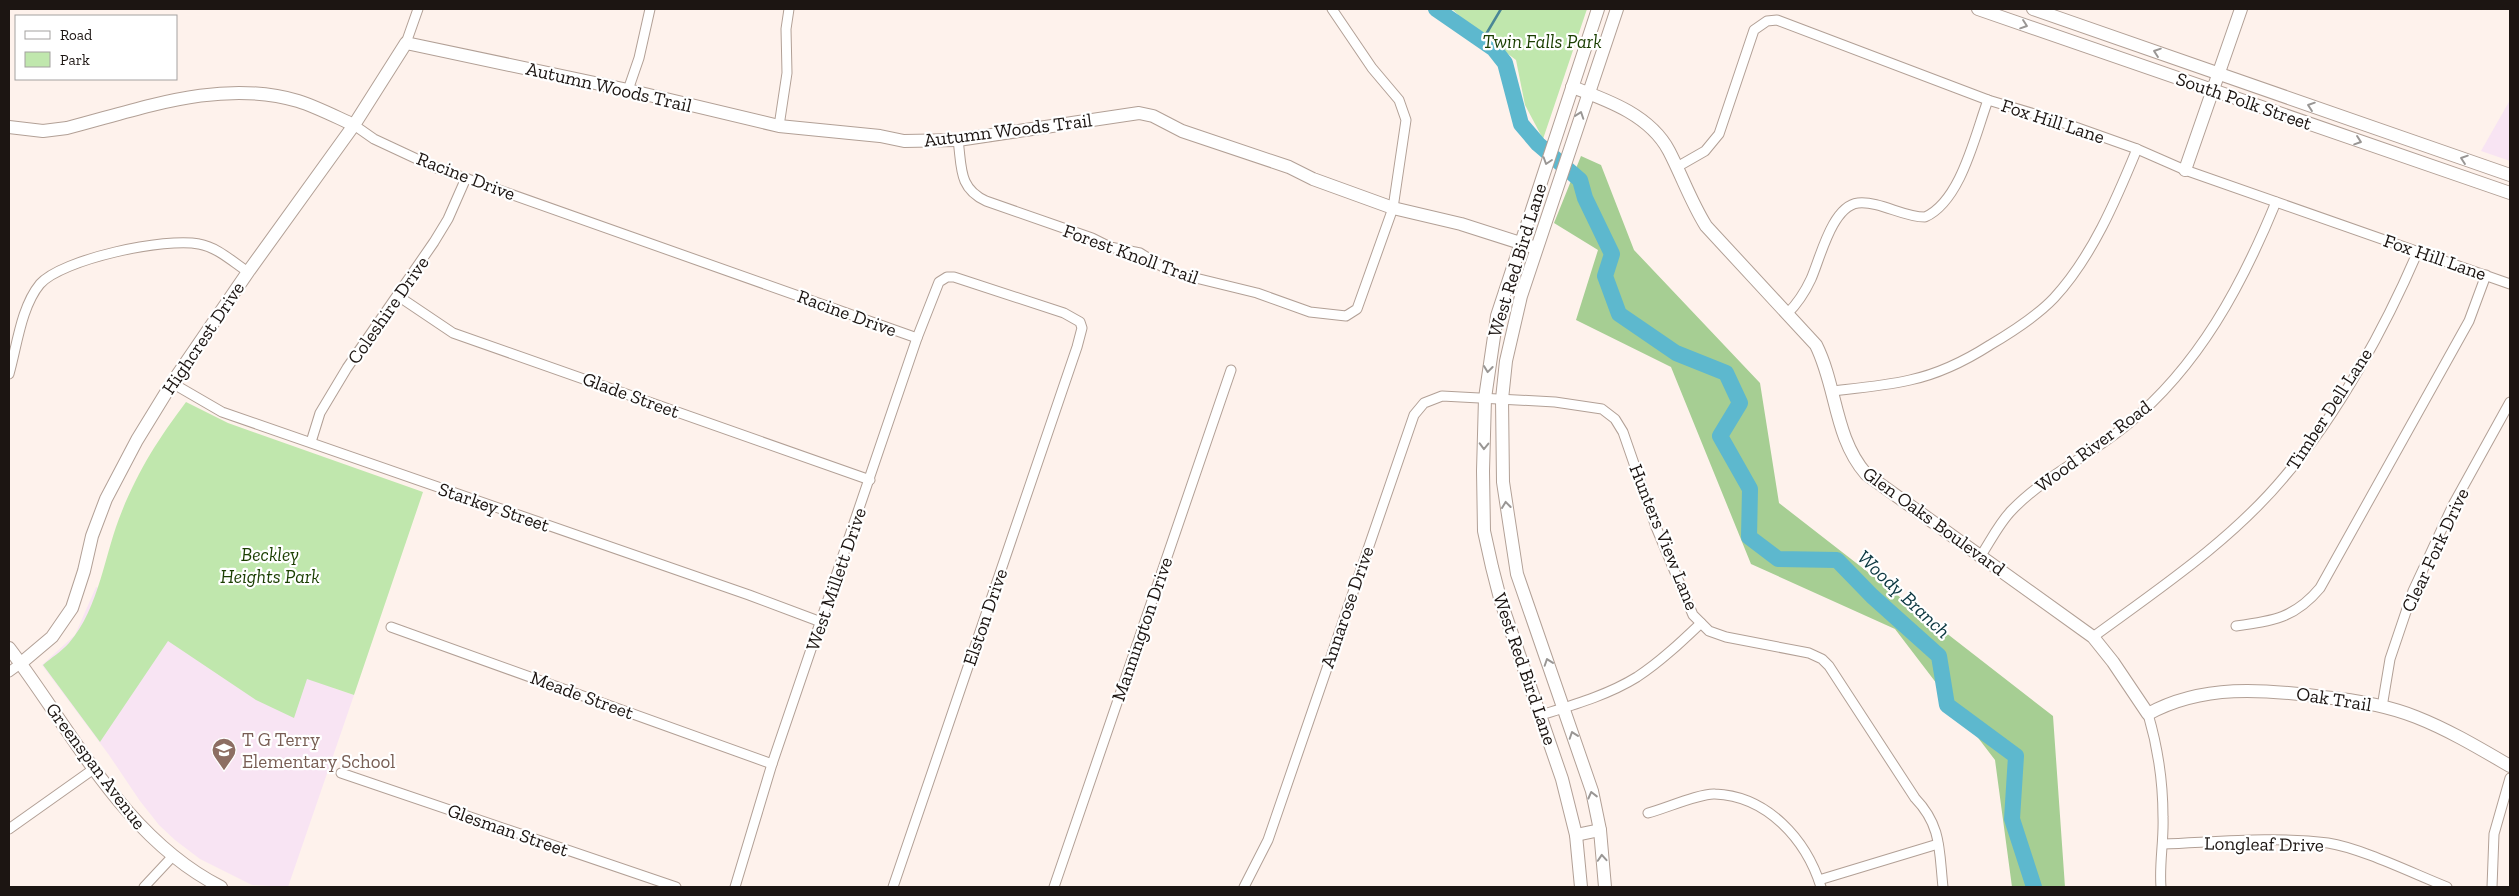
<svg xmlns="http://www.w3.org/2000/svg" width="2519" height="896" viewBox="0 0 2519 896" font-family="'Zilla Slab',serif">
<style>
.education{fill:#f8e4f3}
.green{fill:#c0e7ad}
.forest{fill:#a6ce93}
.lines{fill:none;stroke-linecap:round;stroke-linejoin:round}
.stream{stroke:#4a8796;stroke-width:2.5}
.river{stroke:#5db8ce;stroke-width:16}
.street-casing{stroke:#b2a096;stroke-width:11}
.secondary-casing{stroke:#b2a096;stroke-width:14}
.street{stroke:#fff;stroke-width:9}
.secondary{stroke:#fff;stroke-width:12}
.oneway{stroke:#999694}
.labels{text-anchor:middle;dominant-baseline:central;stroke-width:4.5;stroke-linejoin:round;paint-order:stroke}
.park-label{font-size:19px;font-style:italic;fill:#1a3e00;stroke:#fff}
.street-label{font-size:19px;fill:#1c1512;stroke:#fff}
.education-label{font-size:19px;fill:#785e54;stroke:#fff;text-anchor:start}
.water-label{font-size:20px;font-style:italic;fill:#0b3740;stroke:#fff}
</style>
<rect width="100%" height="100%" fill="#fef2ec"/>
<g class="education">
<path d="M2510,100V161L2481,151Z"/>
<path d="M96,587L339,670L333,688L354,695L288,887L252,885L200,859L175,840L159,825L140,801L109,755L42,665L75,635Z"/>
</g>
<g class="green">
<path d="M1452,9H1587L1543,139L1525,105L1516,60L1467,23Z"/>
<path d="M186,402L228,423L423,492L354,695L307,679L294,718L256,700L168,641L100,742L43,665C51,658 62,651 69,643C100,607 104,554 122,511C139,469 159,438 186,402Z"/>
</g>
<path class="forest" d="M1581,156L1601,165L1634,250L1760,383L1779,503L2053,716L2065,887H2012L1995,760L1895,629L1751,564L1671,367L1576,320L1598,250L1554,223Z"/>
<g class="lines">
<path class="stream" d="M1482,41L1501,9"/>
<path class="river" d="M1436,9L1494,49L1505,63L1521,124L1538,144L1580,180L1585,198L1612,254L1605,276L1619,314L1676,353L1726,373L1740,403L1720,436L1750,489L1749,537L1778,559L1837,560L1872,596L1939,656L1947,705L2016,756L2012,819L2034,887"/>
<defs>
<g id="street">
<path d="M406,43L418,9"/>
<path d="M628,90L639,58L650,9"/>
<path d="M354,125L374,139L434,167L917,338"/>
<path d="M779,126L787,73L786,29L789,9"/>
<path d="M958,140C962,167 958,188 986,201L1092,238L1110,247L1140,253L1171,272L1257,293L1310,312L1346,316L1357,309L1393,208L1406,120L1399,100L1372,68L1332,9"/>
<path d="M1677,167L1705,151L1719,134L1754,30L1767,21L1777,20L1988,100L2061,122L2137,149L2185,170L2510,284"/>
<path d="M398,296L453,333L870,480"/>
<path d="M1787,314C1797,304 1805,292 1811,279C1820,259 1832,206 1858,203C1881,201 1902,217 1925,217C1961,201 1975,135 1988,100"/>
<path d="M9,374C17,346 21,307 40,284C62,259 166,237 199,244C217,247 233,262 248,272"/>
<path d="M172,383L222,412L749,595L821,622"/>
<path d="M1831,391C1858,388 1884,386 1910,380C1938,374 1965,361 1990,345C2012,332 2036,317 2054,298C2092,257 2116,200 2137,149"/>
<path d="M311,442L320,413L347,368L434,242L448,219L466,178"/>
<path d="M1980,557C1990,542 1999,523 2012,510C2046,475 2091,455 2128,424C2199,366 2242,285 2276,202"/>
<path d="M2236,626C2273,621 2295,618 2320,588L2469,321L2486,275"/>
<path d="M391,627L772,764"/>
<path d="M2093,637C2160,588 2232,540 2285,476C2338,414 2386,326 2418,251"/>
<path d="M9,672L20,664"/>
<path d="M2382,707L2390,659L2413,591L2453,505L2510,402"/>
<path d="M2148,714C2158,748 2163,782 2163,817C2164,841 2159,864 2161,887"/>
<path d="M1541,715C1573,705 1608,695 1637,677C1660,662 1681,642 1701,623"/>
<path d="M341,773L676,887"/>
<path d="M1648,813C1664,809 1700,793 1715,794C1767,796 1806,839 1821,887"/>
<path d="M9,829L95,768"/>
<path d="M2163,844C2217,842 2274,836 2328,843C2361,848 2414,874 2447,887"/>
<path d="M1819,880L1938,844"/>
<path d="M144,887L172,857"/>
<path d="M735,887L772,764L917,338L939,282L947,277H954L1064,313L1080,322L1082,328L1077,347L893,887"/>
<path d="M1054,887L1231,370"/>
<path d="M1244,887L1268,840L1414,415L1424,403L1442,396L1555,402L1602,409L1615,419L1623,432L1656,527L1693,615L1709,631L1726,637L1809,653L1822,659L1829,666L1915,798C1942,826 1939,851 1943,887"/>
<path d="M2492,887L2494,834L2510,778"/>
</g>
<g id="secondary">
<path d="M1978,9L2510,193"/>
<path d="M2033,9L2510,175"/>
<path d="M1572,87C1607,100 1650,115 1669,151C1682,176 1691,202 1706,226L1816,345C1837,387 1834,437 1866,474L2093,637L2113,662L2148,714C2202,684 2264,689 2323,697C2354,700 2386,705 2416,717C2449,730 2479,748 2510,766"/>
<path d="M9,127L43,131L67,128C141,109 221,78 298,101C317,107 336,117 354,125"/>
<path d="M2185,170L2241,9"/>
<path d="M9,648C73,732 124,838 221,887"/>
<path d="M20,664L52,637L72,608L84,571L92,536L106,499L137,440L172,383L248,272L354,125L406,43L628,90L779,126L880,136L904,141L958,140L1139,113L1153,116L1182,131L1289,167L1313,179L1393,208L1461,224L1536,248"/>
<path d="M1576,835L1600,830"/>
<path d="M1581,887L1576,835L1562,779L1501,602L1492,567L1484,531L1483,471L1485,398L1497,316L1598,9"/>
<path d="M1605,887L1600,830L1592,791L1517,574L1503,482L1502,399L1506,361L1521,296L1617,9"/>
</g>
</defs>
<use href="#street" class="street-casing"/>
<use href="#secondary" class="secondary-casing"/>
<use href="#street" class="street"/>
<use href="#secondary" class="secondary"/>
</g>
<defs><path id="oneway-chevron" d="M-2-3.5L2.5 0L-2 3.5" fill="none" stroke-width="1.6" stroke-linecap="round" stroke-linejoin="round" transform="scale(1.25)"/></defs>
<g class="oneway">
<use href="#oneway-chevron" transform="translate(2024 25) rotate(19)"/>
<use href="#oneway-chevron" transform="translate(2157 52) rotate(-161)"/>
<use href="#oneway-chevron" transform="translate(2311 106) rotate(-161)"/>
<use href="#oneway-chevron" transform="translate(1580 115) rotate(-71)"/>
<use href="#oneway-chevron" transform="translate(2358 141) rotate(19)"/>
<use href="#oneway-chevron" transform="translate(2464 159) rotate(-161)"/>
<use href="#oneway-chevron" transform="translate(1547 161) rotate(108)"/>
<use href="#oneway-chevron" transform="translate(1488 369) rotate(97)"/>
<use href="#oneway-chevron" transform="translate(1484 446) rotate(91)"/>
<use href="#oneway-chevron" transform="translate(1506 505) rotate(-97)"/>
<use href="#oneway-chevron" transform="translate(1548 662) rotate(-109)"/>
<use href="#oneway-chevron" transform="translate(1573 735) rotate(-109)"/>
<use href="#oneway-chevron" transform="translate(1592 795) rotate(-104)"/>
<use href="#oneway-chevron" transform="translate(1602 858) rotate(-94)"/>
</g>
<defs>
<symbol id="school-pin" viewBox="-11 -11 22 30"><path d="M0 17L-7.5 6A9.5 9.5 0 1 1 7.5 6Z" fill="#8d6e63" stroke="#fff"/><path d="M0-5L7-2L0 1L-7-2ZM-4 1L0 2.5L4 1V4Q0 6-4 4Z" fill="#fff"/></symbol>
</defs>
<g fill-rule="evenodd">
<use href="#school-pin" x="210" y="736" width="28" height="38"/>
</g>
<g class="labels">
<g class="park-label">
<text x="1542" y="41">Twin Falls Park</text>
<text x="270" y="554">Beckley<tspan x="270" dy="22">Heights Park</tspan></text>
</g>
<g class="street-label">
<text transform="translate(609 87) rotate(13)">Autumn Woods Trail</text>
<text transform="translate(2244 101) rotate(19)">South Polk Street</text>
<text transform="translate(2053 121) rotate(18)">Fox Hill Lane</text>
<text transform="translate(1008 130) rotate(-7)">Autumn Woods Trail</text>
<text transform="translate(466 176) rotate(21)">Racine Drive</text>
<text transform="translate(1131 254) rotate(20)">Forest Knoll Trail</text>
<text transform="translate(2435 257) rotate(19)">Fox Hill Lane</text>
<text transform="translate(1517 260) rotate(-73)">West Red Bird Lane</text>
<text transform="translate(388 310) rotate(-55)">Coleshire Drive</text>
<text transform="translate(847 313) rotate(20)">Racine Drive</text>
<text transform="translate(203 338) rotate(-56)">Highcrest Drive</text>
<text transform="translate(631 395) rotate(20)">Glade Street</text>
<text transform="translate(2329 409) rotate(-57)">Timber Dell Lane</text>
<text transform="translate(2093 446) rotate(-37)">Wood River Road</text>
<text transform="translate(494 507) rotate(19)">Starkey Street</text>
<text transform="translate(1934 521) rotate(36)">Glen Oaks Boulevard</text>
<text transform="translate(1664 537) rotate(68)">Hunters View Lane</text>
<text transform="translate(2435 550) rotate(-65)">Clear Fork Drive</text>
<text transform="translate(836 579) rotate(-71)">West Millett Drive</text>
<text transform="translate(1347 607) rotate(-71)">Annarose Drive</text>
<text transform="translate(985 617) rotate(-71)">Elston Drive</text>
<text transform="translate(1142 629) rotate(-71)">Mannington Drive</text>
<text transform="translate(1525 669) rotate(71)">West Red Bird Lane</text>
<text transform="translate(582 695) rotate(20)">Meade Street</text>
<text transform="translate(2334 699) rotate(9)">Oak Trail</text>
<text transform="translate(96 766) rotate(53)">Greenspan Avenue</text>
<text transform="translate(508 830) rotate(19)">Glesman Street</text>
<text transform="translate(2264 844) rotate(1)">Longleaf Drive</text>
</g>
<g class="education-label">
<text x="242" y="739">T G Terry<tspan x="242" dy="22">Elementary School</tspan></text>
</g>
<g class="water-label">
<text transform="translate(1904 594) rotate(43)">Woody Branch</text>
</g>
</g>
<rect width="2519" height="896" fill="none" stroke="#1c1512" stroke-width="20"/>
<rect x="15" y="15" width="162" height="65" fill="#ffffff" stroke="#a4a1a0"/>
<rect x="25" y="31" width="25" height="8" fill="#ffffff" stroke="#a4a1a0"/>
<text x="60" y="40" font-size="15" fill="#1c1512">Road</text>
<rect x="25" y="52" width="25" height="15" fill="#c0e7ad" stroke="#a4a1a0"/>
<text x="60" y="65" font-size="15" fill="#1c1512">Park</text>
</svg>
